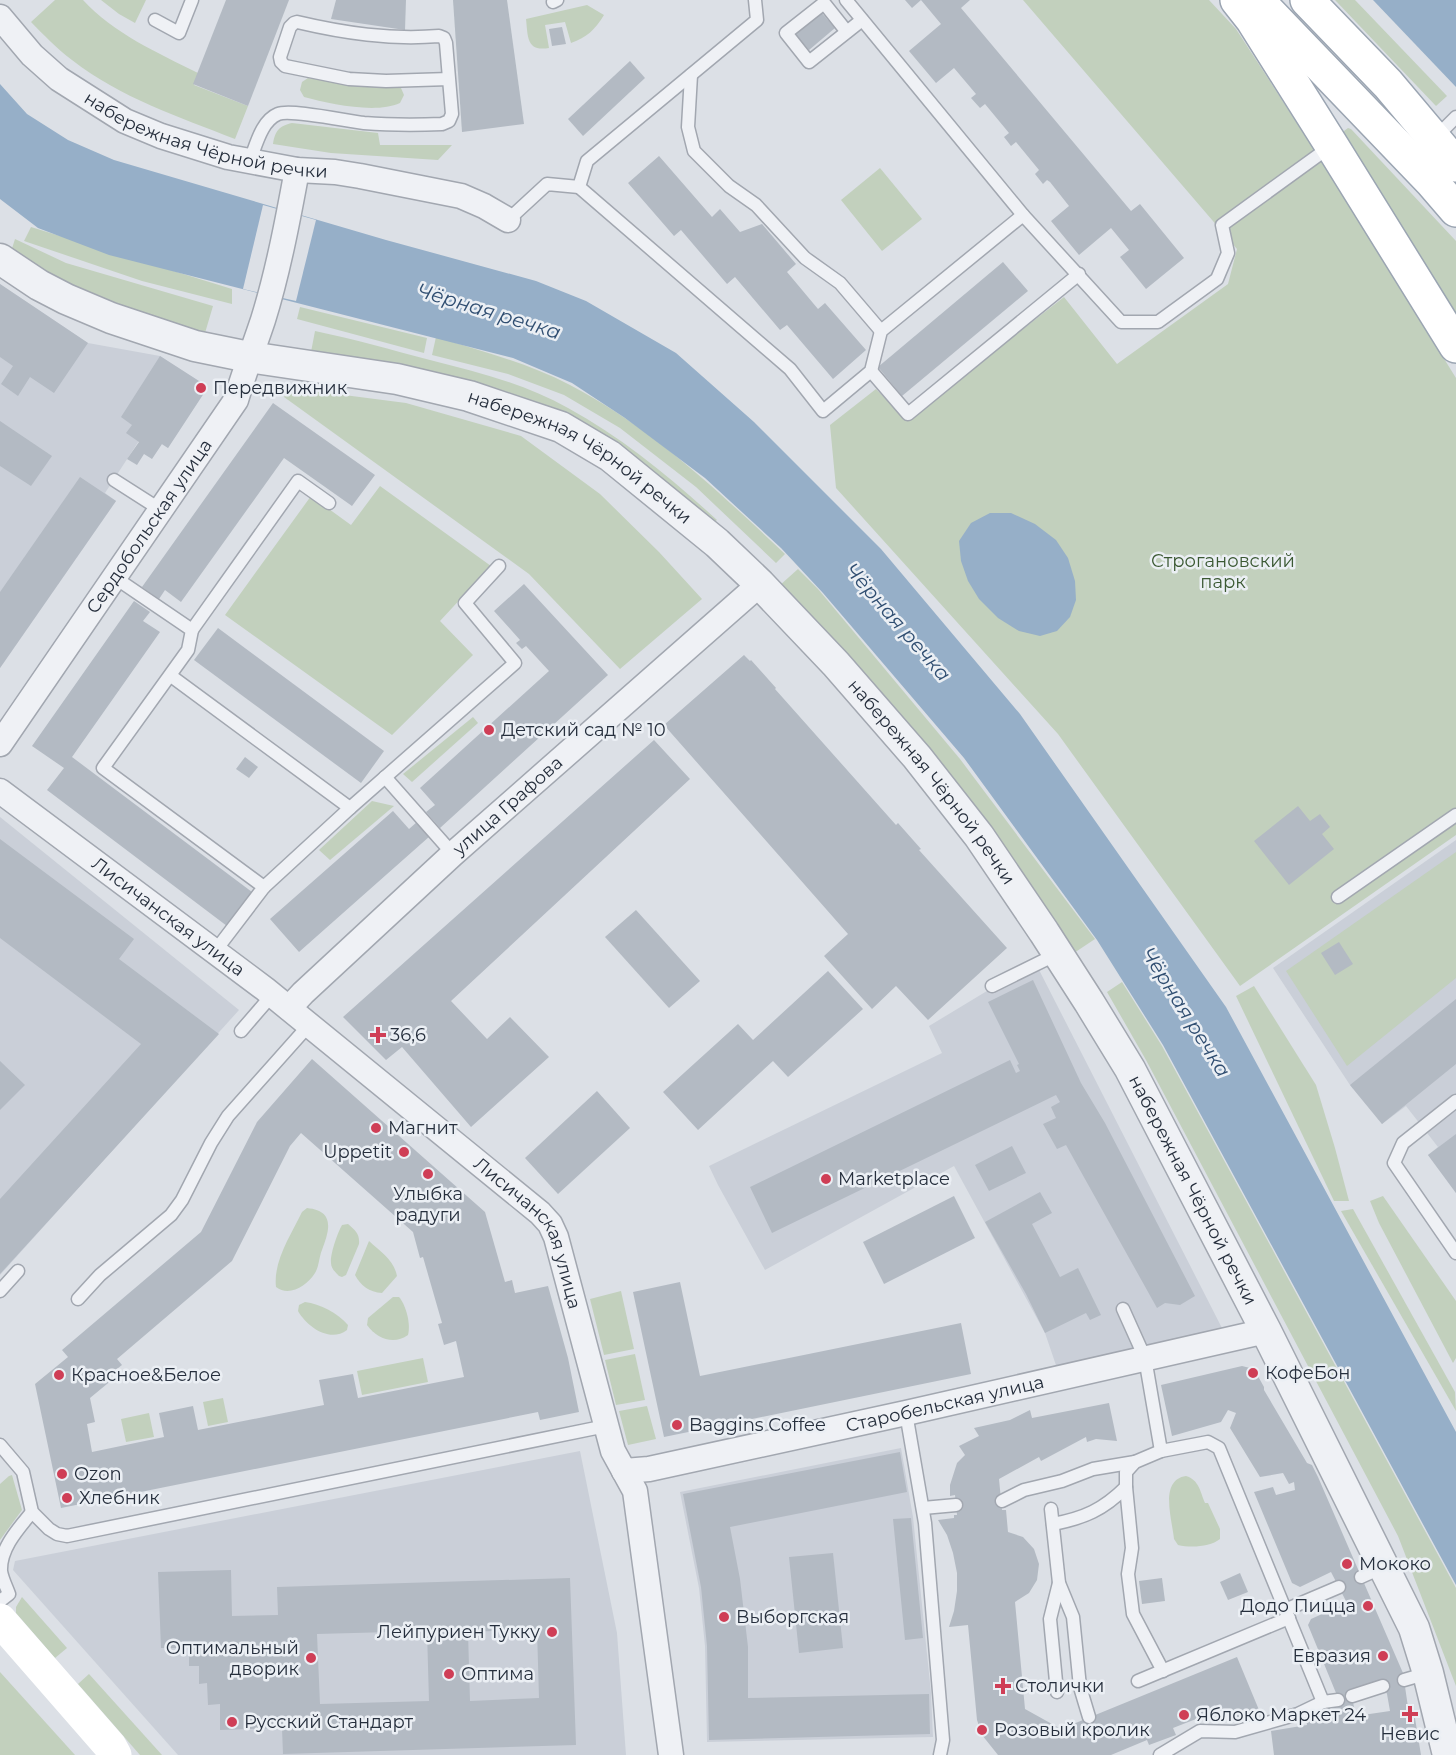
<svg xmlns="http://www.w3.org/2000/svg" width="1456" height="1755" viewBox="0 0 1456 1755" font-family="Montserrat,sans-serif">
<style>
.built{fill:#cacfd8}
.green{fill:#c2d0bd}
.water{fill:#96afc8}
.pier{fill:#dce0e6}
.building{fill:#b3bac3;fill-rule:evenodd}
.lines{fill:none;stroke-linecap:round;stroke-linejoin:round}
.service-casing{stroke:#a2a7b0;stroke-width:15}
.minor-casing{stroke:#a2a7b0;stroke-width:27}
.tertiary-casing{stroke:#a2a7b0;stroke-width:33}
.primary-casing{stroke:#9ba5b2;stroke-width:36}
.service{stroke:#eff1f5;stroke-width:12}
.minor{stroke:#eff1f5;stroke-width:24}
.tertiary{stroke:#eff1f5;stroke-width:30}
.secondary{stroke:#fff;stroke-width:33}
.primary{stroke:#fff;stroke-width:33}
.poi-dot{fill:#cf3e56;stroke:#ebeff4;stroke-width:2}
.labels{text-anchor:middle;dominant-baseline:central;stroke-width:5;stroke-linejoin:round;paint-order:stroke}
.street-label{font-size:18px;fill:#262f3d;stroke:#ebeff4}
.poi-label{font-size:18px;fill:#262f3d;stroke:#ebeff4;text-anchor:start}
.park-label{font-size:18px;fill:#3b5933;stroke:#ebeff4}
.water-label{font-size:20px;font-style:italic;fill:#304e71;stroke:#ebeff4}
</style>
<rect width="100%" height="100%" fill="#dce0e6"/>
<g class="built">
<path d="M0,284L88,343L160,356L202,383L204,393L168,448L144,433L105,493L116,501L0,668Z"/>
<path d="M0,817L239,1010L0,1275Z"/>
<path d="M1456,840V1193L1428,1155L1438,1147L1406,1106L1382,1124L1350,1085L1273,968Z"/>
<path d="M1035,962L1223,1330L1059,1374L1045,1333L954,1166L765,1270L718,1185L709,1166L942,1053L929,1026Z"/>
<path d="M901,1448L913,1517L931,1693L933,1737L707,1742L705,1646L699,1588L680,1492Z"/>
<path d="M580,1451L617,1633L626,1755H178L13,1570L15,1561Z"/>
</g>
<g class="green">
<path d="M55,0H83C113,33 158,53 198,73L194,85L248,106L235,139C179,117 121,98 72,60C57,49 44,35 31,22Z"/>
<path d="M101,0H146L135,23L119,14Z"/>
<path d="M1023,0H1209L1236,29L1317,154L1456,378V835L1240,986L1058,734L836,488L830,425L876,389L907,420L1064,297L1117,364L1228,284L1237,249Z"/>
<path d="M1335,0H1355L1447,96L1436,106Z"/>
<path d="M587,5L604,15C595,30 587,37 571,43L565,22L545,25L549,48C526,52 528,36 526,19Z"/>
<path d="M308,78L350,84L393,86L401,88L404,95L400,103C376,114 330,104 304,97L300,90L302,82Z"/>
<path d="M292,123L378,133L380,145H452L438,160L331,153L273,144C275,131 279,126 292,123Z"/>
<path d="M1348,128L1351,129L1456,241V315L1344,135V131Z"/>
<path d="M880,168L922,219L882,251L841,200Z"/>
<path d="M31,227L232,289V304L142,281L24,241Z"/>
<path d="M15,239L66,263L213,306L205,333L157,322L9,258Z"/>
<path d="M300,307L427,338L424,353L297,319Z"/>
<path d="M315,331C354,339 392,350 430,360C478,372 525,384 568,408C623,438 671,478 717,520L712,524L616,447L311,352Z"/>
<path d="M436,337C481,351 528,363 570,385C651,427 719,492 785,554L776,563L696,487L620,428L564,395L508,374L432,355Z"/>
<path d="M290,388L406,403L521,436L600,494L659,552L702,599L620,669L529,574L284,397Z"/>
<path d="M380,486L491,566L440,621L473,655L392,735L225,615L311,496L351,525Z"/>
<path d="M798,569L818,589L960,759L1095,939L1071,955L779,586Z"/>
<path d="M473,717L478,723L412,782L403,774Z"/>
<path d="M372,801L394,806L330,860L319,850Z"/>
<path d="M1456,852V978L1347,1066L1286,971Z"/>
<path d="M1122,982L1162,1046L1456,1588V1686L1398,1536L1146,1060L1107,992Z"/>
<path d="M1254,986L1316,1085L1335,1148L1349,1201H1334L1236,996Z"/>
<path d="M1383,1196L1456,1301V1358L1453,1363L1379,1223L1370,1201Z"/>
<path d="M307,1208C336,1211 329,1231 322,1250C319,1257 319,1267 315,1273C307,1286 289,1297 276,1287C273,1261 291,1235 302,1212Z"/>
<path d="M1353,1209L1455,1392L1456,1411L1341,1211Z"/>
<path d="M348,1224C355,1230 360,1234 359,1244L346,1275L342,1277L339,1276C335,1272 331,1268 331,1263C330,1254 338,1232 342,1225Z"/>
<path d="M369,1241C381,1252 394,1260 397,1276L382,1293C369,1292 361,1286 355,1275Z"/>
<path d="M621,1291L634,1349L604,1355L590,1299Z"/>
<path d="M393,1297H399C406,1305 411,1324 408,1335C394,1345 377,1339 367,1325L368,1318Z"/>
<path d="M305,1302C320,1304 338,1313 348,1325L347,1330C330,1343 307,1327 298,1311L299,1305Z"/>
<path d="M635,1354L645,1400L616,1405L605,1360Z"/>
<path d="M423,1358L428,1382L362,1395L357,1371Z"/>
<path d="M223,1398L228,1422L208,1426L203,1402Z"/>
<path d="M647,1406L656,1439L628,1445L619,1411Z"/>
<path d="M149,1413L154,1437L126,1442L121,1419Z"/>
<path d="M12,1475L22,1510L0,1540V1484L9,1476Z"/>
<path d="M1186,1476C1199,1480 1200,1491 1205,1503H1208L1220,1529V1539C1210,1547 1191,1548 1178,1545L1174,1539C1172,1519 1159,1480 1186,1476Z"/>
<path d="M22,1597L67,1648L55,1658L16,1613V1607Z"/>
<path d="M0,1672L75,1755H0Z"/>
<path d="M89,1674L162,1755H140L78,1684Z"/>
</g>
<g class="water">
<path d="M1373,0H1456V87Z"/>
<path d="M0,84L27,114L68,140L114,160L386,240L536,281L586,301L676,353L754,422L881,549L1020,714L1226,1007L1456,1432V1585L1163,1045L1097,940L964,758L823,593L781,548L705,478L625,418L572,383L513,358L109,255L38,228L0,199Z"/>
<path d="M990,513H1011L1035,524L1056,540L1068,558L1075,581L1076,600L1070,617L1057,631L1040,636L1019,631L998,618L979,599L968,581L961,561L959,541L971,523Z"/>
</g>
<path class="pier" d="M263,205L316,220L296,301L243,289Z"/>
<g class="building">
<path d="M226,0H289L248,106L193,84Z"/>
<path d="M336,0H406L405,30L331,19Z"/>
<path d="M453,0H507L524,124L462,132Z"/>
<path d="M905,0H970L961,8L1131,211L1140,204L1184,258L1146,289L1120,257L1129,250L1111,228L1079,255L1051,221L1069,206L1050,182L1047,180L1043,184L1035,174L1039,170L1016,142L1011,146L1004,137L1009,133L985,104L980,108L971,98L976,94L954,68L936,83L909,51L941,24L921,0L912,8Z"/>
<path d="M820,11L835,28L809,50L794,33Z"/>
<path d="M562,27L566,44L552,46L549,29Z"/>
<path d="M630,61L645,78L583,136L568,119Z"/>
<path d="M659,156L712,217L720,209L740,232L762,224L796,264L787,272L818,309L825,303L866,350L833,379L787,325L780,330L735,277L727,284L681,230L674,236L628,183Z"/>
<path d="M1003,262L1028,291L902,396L878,367Z"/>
<path d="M0,284L88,343L54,393L30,377L18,396L1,384L13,366L0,357Z"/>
<path d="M160,356L202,383L204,393L168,448L162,444L152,459L144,454L137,465L127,459L139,442L126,433L132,425L121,417Z"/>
<path d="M273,403L375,475L352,506L284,458L181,602L165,590L159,599L142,587Z"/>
<path d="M0,421L52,456L31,486L0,466Z"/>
<path d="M80,477L116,501L0,668V592Z"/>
<path d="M524,584L608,675L440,828L426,812L435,805L420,788L549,671L526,646L522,649L516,643L520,640L494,611Z"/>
<path d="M134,601L150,612L143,621L160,632L72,757L252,892L227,926L47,790L64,768L32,746Z"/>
<path d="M218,628L384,751L361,783L194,660Z"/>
<path d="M744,655L750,661L751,660L776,688L775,689L896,825L898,823L921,849L919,850L1007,948L928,1020L896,986L872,1009L824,956L848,934L664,725Z"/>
<path d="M654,740L690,779L451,1001L487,1039L510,1017L549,1057L471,1127L402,1047L386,1060L343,1017Z"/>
<path d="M245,757L258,767L249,778L236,769Z"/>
<path d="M1298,806L1310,821L1320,814L1330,827L1322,834L1334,849L1289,885L1254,841Z"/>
<path d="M393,811L409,829L417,822L430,836L299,952L270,919Z"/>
<path d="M0,839L134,939L119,959L219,1034L0,1274V1199L141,1044L0,938Z"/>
<path d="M636,910L700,981L669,1008L605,937Z"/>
<path d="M1339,942L1353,964L1335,975L1321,953Z"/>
<path d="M828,971L863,1009L788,1077L773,1061L698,1130L663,1092L738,1024L753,1040Z"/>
<path d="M1033,980L1081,1083L1105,1123L1195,1296L1180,1305L1165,1303L1157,1308L1066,1145L1057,1149L1043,1124L1056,1118L1051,1107L1060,1102L1056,1095L772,1233L750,1187L1010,1060L1016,1073L1020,1071L1017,1065L1019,1064L988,1002Z"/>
<path d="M1456,999V1064L1382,1124L1350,1085Z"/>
<path d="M312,1059L485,1212L505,1282L512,1280L515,1293L548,1286L568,1358L579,1412L540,1420L538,1412L61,1508L35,1384L68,1357L62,1350L201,1232L257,1122ZM301,1133L413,1232L420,1258L423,1257L442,1323L438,1324L444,1345L456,1341L464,1377L358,1398L353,1374L319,1380L324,1405L198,1430L193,1406L159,1413L164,1437L92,1452L87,1424L95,1422L90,1398L113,1379L109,1375L122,1365L117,1359L232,1261L290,1146Z"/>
<path d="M0,1061L25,1085L0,1110Z"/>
<path d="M597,1091L630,1128L558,1194L525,1158Z"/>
<path d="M1456,1134V1193L1428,1155Z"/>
<path d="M1012,1146L1026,1173L989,1191L975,1165Z"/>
<path d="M1040,1192L1052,1213L1032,1224L1060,1277L1078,1268L1101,1315L1090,1320L1086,1313L1045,1333L1026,1294L985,1222Z"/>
<path d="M954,1196L975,1238L884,1284L863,1242Z"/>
<path d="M680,1282L700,1376L961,1323L971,1374L664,1437L633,1292Z"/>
<path d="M1242,1366L1254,1369L1264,1387V1390L1307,1463L1312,1465L1318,1477L1403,1673L1408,1707L1413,1706L1421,1755H1274L1271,1731L1307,1725L1306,1718L1326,1715L1325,1709L1340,1707L1336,1693L1308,1625L1311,1619L1347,1603L1331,1572L1300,1587L1292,1583L1254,1492L1273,1487L1276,1495L1295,1490L1294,1482L1289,1484L1283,1473L1260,1477L1230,1428L1236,1413L1228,1410L1221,1422L1172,1436L1161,1385ZM1381,1680L1387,1694L1390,1711L1356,1716L1350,1689Z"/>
<path d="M1109,1403L1117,1441L1096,1439L1087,1442L1086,1437L1041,1461L1039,1457L999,1479L1002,1510H1006L1008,1532L1023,1537L1034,1549L1039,1564L1037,1580L1029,1593L1015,1602L1025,1709L1061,1729L1237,1657L1259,1710L1236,1718L1229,1716L1219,1710L1173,1728L1176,1735L1149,1745L1147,1740L1111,1755H998L982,1735L977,1720L968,1625L949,1627L954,1611L957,1591V1573L953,1553L947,1535L938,1520L954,1518V1515H957L955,1495L950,1496V1485L957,1463L965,1455L959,1446L979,1436L974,1428L1010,1420L1030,1410L1032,1418Z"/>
<path d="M900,1452L907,1492L730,1527L740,1579L748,1647V1698L929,1694L930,1734L709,1740L707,1646L701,1587L683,1494Z"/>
<path d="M911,1518L923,1638L905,1640L893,1519Z"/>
<path d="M833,1553L843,1648L799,1653L789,1557Z"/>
<path d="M231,1570L232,1616L278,1615L277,1587L570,1578L576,1745L283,1754L282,1728L220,1730V1704L208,1705L207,1683L199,1684V1666H189V1648H161L158,1572ZM537,1629L539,1698L470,1701L468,1632ZM427,1631L429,1701L320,1704L317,1634Z"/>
<path d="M1240,1573L1248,1592L1228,1600L1220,1582Z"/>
<path d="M1162,1578L1165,1601L1142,1604L1139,1581Z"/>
</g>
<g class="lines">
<defs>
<g id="service">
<path d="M755,0L757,20L587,161L579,187L790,369L823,411L871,371L881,331L1023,215L1121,322H1158L1217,279L1228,253L1222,225L1331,146"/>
<path d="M846,0L1023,215"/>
<path d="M553,2L557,0"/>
<path d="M155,20L179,33L192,0"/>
<path d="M847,32L824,3L786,33L809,62L862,20"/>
<path d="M691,75L688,127L694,151L729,186L756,205L805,258L840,283L881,331"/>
<path d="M1443,130L1456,117"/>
<path d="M250,160C256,146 261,121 278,114C291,109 346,121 364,123C390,125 416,125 442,124L449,121L452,114L446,43L444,38L439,36C390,40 344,33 297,22L294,23L290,27L280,57L281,62L285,66L349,79L386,81L449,79"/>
<path d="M508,220L547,184L579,187"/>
<path d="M871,371L908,414L1079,274"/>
<path d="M114,480L161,510"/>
<path d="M114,577L192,630L188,650L103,768L264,887L216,950"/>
<path d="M192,630L298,481L329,503"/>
<path d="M171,676L350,808L264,887"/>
<path d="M385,777L453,854"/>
<path d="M350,808L515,663L465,603L499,566"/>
<path d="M1338,897L1456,815"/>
<path d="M992,986L1057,954"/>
<path d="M241,1031L272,995"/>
<path d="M1456,1101L1403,1143L1394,1163L1456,1253"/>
<path d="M0,1291L18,1271"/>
<path d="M78,1299L100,1275L171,1215L182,1200L211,1143L228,1116L309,1025"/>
<path d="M1123,1309L1145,1358L1161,1451L1208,1442L1219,1448L1323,1702L1338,1700"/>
<path d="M906,1413L925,1523L943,1740L940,1755"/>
<path d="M0,1445L23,1472L32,1512L49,1529L57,1534L67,1536L606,1426"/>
<path d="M1161,1451L1135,1462L1126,1472V1487L1132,1548L1128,1574L1133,1614L1163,1671"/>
<path d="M1002,1501L1024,1490L1062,1481L1093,1469L1135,1462"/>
<path d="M923,1508L956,1505"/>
<path d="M1051,1509L1059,1583L1073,1617L1080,1687L1089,1717"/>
<path d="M1053,1524C1084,1518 1103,1510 1126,1487"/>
<path d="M1361,1577L1383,1567"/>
<path d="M0,1601L9,1594C6,1586 2,1578 1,1571C0,1548 19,1528 32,1512"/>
<path d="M1285,1610L1339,1587"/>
<path d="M1404,1680L1428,1673"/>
<path d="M1138,1681L1289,1618"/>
<path d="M1057,1692L1050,1619L1059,1583"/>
<path d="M1352,1696L1383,1686"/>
<path d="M1160,1755L1200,1731L1235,1732L1298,1714L1323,1702"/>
</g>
<g id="minor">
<path id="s1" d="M0,17L32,55L59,79L125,121L161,136L228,157L297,170L335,172L360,176L461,196L484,206L508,220"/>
<path id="s2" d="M0,744L236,400C244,373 254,347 263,320C278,272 288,219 297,170"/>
<path id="s3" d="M0,791L265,989L540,1213L550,1224L556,1237L613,1451L635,1491L671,1755"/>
<path id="s4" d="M289,1008L303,993L453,854L760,584"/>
<path id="s5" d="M624,1471L649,1469L906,1413L1266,1331"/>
</g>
<g id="tertiary">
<path id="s6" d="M0,259L39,285L66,299L111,318L195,346L249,357L397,379L469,396L561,427L610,456L717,543L760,584L836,664L917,757L979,836L1044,932L1089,1002L1130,1069L1266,1331L1414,1628L1428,1673L1448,1755"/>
</g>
<g id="primary">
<path d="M1237,0L1252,19L1332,146L1456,346"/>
<path d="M1257,0L1431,181L1456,210"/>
<path d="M1307,0L1388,84L1456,165"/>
</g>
</defs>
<use href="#service" class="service-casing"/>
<use href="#minor" class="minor-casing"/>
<use href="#tertiary" class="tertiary-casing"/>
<use href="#primary" class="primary-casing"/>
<use href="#service" class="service"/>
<use href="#minor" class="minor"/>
<use href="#tertiary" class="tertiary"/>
<path class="secondary" d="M0,1620L110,1746L115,1755"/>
<use href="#primary" class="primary"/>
</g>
<g class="poi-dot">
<circle cx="201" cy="388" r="6"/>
<circle cx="489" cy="730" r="6"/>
<path d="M375 1026h6v6h6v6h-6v6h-6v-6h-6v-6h6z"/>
<circle cx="376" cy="1128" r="6"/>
<circle cx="404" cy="1152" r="6"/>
<circle cx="428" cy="1174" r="6"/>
<circle cx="826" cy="1179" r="6"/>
<circle cx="1253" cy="1373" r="6"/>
<circle cx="59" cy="1375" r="6"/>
<circle cx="677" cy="1425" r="6"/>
<circle cx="62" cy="1474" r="6"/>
<circle cx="67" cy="1498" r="6"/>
<circle cx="1347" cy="1564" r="6"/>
<circle cx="1368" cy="1606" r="6"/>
<circle cx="724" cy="1617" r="6"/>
<circle cx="552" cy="1632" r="6"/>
<circle cx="1383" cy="1656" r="6"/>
<circle cx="311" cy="1658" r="6"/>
<circle cx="449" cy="1674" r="6"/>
<path d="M1000 1677h6v6h6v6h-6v6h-6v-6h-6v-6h6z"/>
<path d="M1407 1705h6v6h6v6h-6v6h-6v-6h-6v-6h6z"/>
<circle cx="1184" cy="1715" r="6"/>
<circle cx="232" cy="1722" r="6"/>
<circle cx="982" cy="1730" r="6"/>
</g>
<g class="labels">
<g class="street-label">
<text stroke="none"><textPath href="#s1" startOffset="246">набережная Чёрной речки</textPath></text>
<text stroke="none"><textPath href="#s6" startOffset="621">набережная Чёрной речки</textPath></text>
<text stroke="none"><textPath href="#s2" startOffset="264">Сердобольская улица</textPath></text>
<text stroke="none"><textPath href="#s6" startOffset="1107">набережная Чёрной речки</textPath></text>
<text stroke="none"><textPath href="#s4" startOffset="298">улица Графова</textPath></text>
<text stroke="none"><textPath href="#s3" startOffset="210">Лисичанская улица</textPath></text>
<text stroke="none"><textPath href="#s6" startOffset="1593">набережная Чёрной речки</textPath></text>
<text stroke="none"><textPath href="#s3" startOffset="696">Лисичанская улица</textPath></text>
<text stroke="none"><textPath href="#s5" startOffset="328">Старобельская улица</textPath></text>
</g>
<g class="poi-label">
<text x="213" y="388">Передвижник</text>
<text x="501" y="730">Детский сад № 10</text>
<text x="390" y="1035">36,6</text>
<text x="388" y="1128">Магнит</text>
<text x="392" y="1152" text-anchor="end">Uppetit</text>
<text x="838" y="1179">Marketplace</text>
<text x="428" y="1194" text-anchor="middle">Улыбка<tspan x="428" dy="21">радуги</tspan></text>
<text x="1265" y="1373">КофеБон</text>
<text x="71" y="1375">Красное&amp;Белое</text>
<text x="689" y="1425">Baggins Coffee</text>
<text x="74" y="1474">Ozon</text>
<text x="79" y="1498">Хлебник</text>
<text x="1359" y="1564">Мококо</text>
<text x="1356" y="1606" text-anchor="end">Додо Пицца</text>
<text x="736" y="1617">Выборгская</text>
<text x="540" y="1632" text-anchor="end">Лейпуриен Тукку</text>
<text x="299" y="1648" text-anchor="end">Оптимальный<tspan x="299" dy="21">дворик</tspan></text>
<text x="1371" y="1656" text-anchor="end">Евразия</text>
<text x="461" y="1674">Оптима</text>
<text x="1015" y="1686">Столички</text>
<text x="1196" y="1715">Яблоко Маркет 24</text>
<text x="244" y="1722">Русский Стандарт</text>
<text x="994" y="1730">Розовый кролик</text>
<text x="1410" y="1734" text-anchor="middle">Невис</text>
</g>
<g class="park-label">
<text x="1223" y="561">Строгановский<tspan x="1223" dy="21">парк</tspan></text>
</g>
<g class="water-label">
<text transform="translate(489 311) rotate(17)">Чёрная речка</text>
<text transform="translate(898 622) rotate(49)">Чёрная речка</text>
<text transform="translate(1186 1012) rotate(58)">Чёрная речка</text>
</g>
</g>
</svg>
